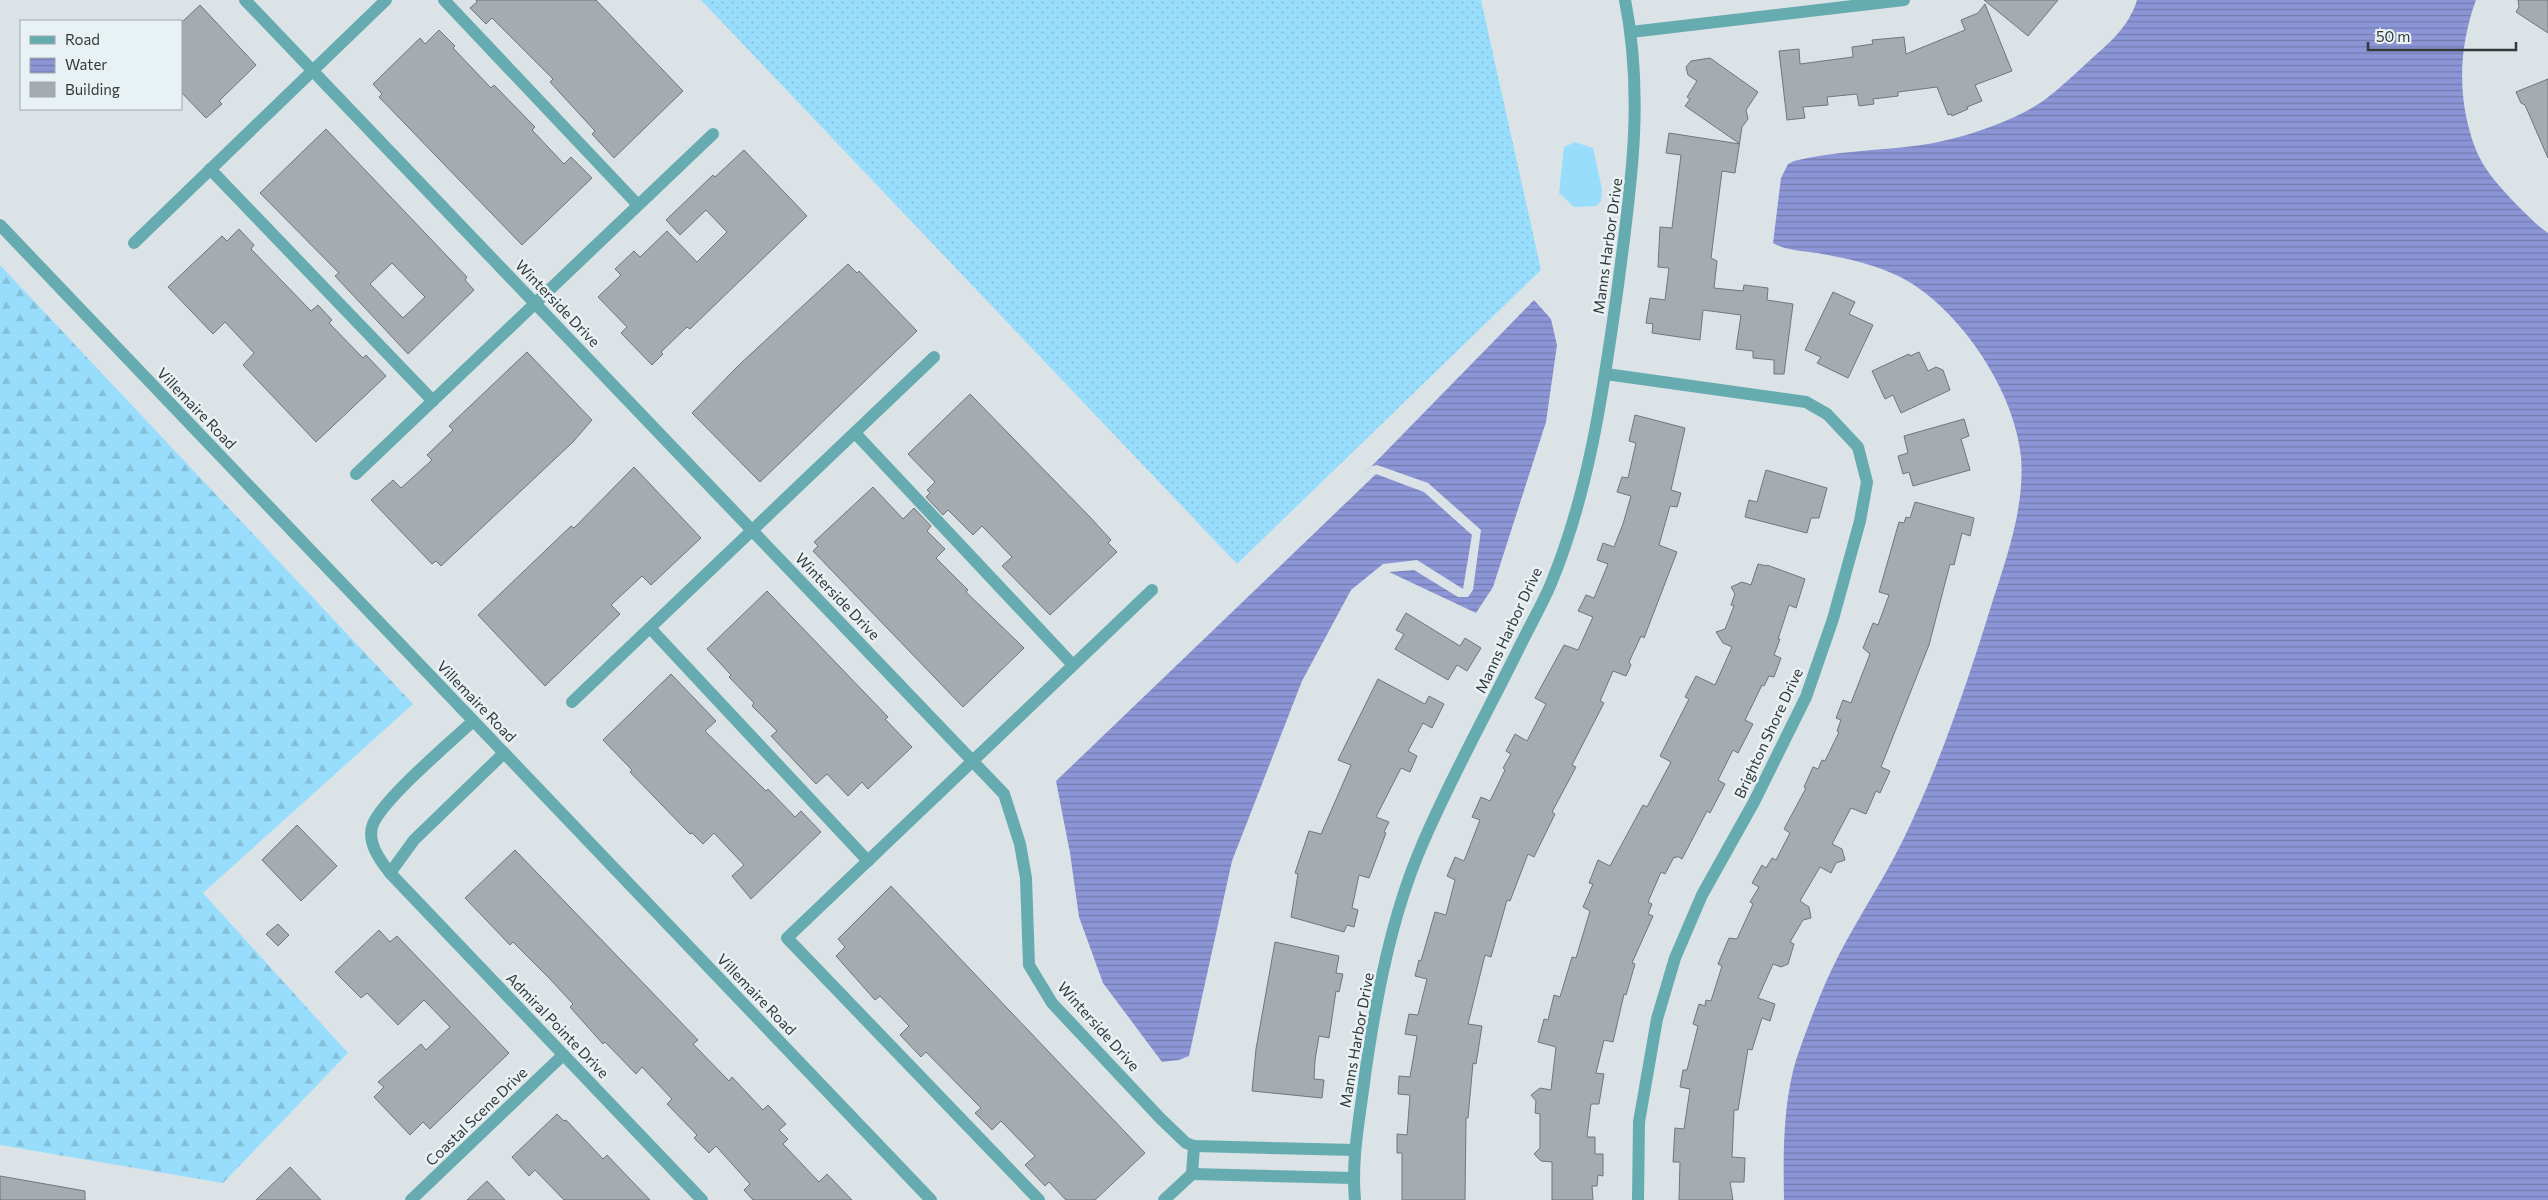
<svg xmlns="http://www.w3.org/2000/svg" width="2548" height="1200" viewBox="0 0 2548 1200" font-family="Commissioner,sans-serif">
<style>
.grass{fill:url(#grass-dots)}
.forest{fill:url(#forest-firs)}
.park{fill:#98defc}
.water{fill:url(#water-rules)}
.building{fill:#a6abb1;stroke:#71767b;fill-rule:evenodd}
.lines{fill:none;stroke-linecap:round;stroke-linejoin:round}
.street{stroke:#65abaf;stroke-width:12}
.labels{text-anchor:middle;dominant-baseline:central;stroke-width:5;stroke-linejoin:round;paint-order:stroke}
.street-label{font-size:15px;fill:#36393a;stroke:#e8f1f4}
</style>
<defs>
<pattern id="grass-dots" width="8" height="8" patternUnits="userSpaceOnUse" patternTransform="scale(1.25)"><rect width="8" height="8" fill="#98defc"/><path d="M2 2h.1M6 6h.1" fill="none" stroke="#84bfd9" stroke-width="1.8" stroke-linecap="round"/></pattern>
<pattern id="forest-firs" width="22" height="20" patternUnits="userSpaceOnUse" patternTransform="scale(1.25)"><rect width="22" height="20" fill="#98defc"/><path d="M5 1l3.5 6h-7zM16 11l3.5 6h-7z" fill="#84bfd9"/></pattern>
<pattern id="water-rules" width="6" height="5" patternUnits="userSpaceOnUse" patternTransform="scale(1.25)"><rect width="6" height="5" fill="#8c95d6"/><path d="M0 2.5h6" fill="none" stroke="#737baf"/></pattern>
</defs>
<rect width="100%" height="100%" fill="#dbe3e7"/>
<path class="grass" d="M701,0H1481L1541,270L1237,564Z"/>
<path class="forest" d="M0,265L413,704L203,893L348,1053L223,1183L0,1145Z"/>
<path class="park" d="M1575,142L1593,148L1602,189L1601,201L1596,206L1574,207L1559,193L1564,147Z"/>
<g class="water">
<path d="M2137,0H2476C2458,49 2457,101 2476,150C2484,170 2500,187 2514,202C2525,213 2536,225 2548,233V1200H1784C1783,1155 1783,1100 1797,1057C1807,1028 1818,999 1831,971C1852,926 1881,885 1903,840C1940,764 1967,684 1992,603C2007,557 2025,506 2021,457C2015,397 1972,329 1924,292C1893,268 1856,260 1817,253C1803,251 1785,250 1773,243L1781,178L1788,164L1794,161C1833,151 1874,151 1914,146C1954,141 2009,124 2043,101C2059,89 2074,75 2089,61C2109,43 2129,27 2137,0Z"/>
<path d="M1534,300L1551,319L1557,345L1546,422L1493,587L1476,613L1389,572L1414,570L1458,597H1468L1473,590L1481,530L1428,483L1377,465L1372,466L1360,478Z"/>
<path d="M1376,474L1424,492L1472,535L1463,589L1417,560L1383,564L1351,590L1302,681L1232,861L1189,1056L1179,1060L1162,1062L1103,983L1079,917L1070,853L1056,781Z"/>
</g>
<g class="building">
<path d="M476,0H596L683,91L614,158L592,134L595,131L550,82L553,79L492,18L486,24L470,8L477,2Z"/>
<path d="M1984,0H2058L2028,36Z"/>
<path d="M2518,0H2548V33L2516,12L2519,7Z"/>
<path d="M1985,4L2012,71L1975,85L1982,101L1967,107L1968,109L1952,116L1951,114L1948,115L1937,87L1898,92V96L1873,99L1874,104L1859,106L1857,94L1827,97L1828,105L1803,107L1805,118L1787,120L1779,51L1799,49L1800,64L1853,57L1852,47L1873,44L1872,40L1904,37L1906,54L1965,30L1961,20L1978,13Z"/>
<path d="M200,5L256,65L219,101L222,104L206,118L181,92V23Z"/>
<path d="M439,30L455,46L453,48L491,88L494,85L535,127L532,130L564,164L571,157L592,178L522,245L379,97L382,94L373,84L420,38L425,44Z"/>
<path d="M1710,58L1758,92L1746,110L1748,119L1742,127L1735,173L1722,171L1711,258L1717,261L1714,288L1743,291L1744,285L1768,288L1767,300L1793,304L1784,374H1774V360L1753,358V351L1736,349L1741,315L1703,310L1700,340L1652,333L1653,324L1646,323L1650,298L1665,300L1669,268L1658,267L1660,227L1672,228L1681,155L1666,153L1669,133L1740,144L1685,106L1690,99L1687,97L1697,81L1688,75L1686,67L1691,61Z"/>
<path d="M2548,79V158L2525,105L2521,103L2516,92Z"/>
<path d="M326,129L467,277L465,280L474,290L408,354L335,276L339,273L260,193ZM392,263L425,297L403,318L370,284Z"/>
<path d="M744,150L807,216L690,329L687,327L661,352L663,354L652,365L621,333L627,327L598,297L621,275L615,269L634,251L640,257L667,231L697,262L727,232L706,210L680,235L666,220L713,175L715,177Z"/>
<path d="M239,229L254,245L251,249L311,311L318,305L332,320L329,323L363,358L366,355L386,376L316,442L243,365L254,353L225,322L213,334L168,287L222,236L227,241Z"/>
<path d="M848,264L857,273L859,271L917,331L760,482L692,413L740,364Z"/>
<path d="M1833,292L1855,302L1849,314L1873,325L1848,378L1817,363L1821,357L1805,350Z"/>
<path d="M527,352L592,420L573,442L441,566L436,561L432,564L371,500L393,480L401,488L432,460L427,455L453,430L449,426Z"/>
<path d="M1919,352L1928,371L1936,367L1943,370L1950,390L1901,413L1893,395L1885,399L1872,371L1909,354L1910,356Z"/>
<path d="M970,394L1090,517L1111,540L1108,543L1117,552L1050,615L1002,566L1012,557L982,526L973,535L948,510L943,515L926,497L930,493L927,490L935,482L908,454Z"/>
<path d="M1635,415L1685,428L1671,490L1681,493L1677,507L1670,506L1659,545L1677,552L1644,638L1641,636L1629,662L1631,665L1626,676L1613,671L1600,701L1604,703L1572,765L1576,767L1552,812L1555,814L1534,857L1528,854L1510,901L1507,900L1491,957L1485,955L1468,1024L1482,1026L1476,1064L1473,1063L1468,1118H1466L1465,1200H1402V1153H1397V1134L1407,1135L1410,1095L1398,1094L1399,1076L1410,1077L1417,1036L1405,1034L1409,1014L1418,1015L1427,979L1415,976L1419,960L1421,961L1435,912L1446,915L1455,880L1447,876L1455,857L1464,861L1480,820L1472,817L1481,797L1490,801L1505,770L1503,768L1511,754L1506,751L1515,734L1527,741L1546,704L1535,698L1564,645L1578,650L1593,617L1578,611L1586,595L1594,598L1608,564L1597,560L1603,543L1614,547L1623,524L1631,496L1617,492L1622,477L1628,478L1636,443L1629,441Z"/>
<path d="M1964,419L1969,436L1961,439L1970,470L1913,486L1909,472L1903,474L1898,456L1908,453L1904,436Z"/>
<path d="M634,467L701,538L651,585L642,576L611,605L620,614L545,686L478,615L571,526L574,528Z"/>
<path d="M1766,470L1827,488L1819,518H1811L1807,533L1745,517L1749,500L1757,502Z"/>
<path d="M873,487L903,519L914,508L931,526L927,531L945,549L936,558L968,590L966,592L1024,648L963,707L813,551L818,546L814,542Z"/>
<path d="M1915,502L1974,518L1970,536L1962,533L1954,565L1950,564L1929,645L1881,767L1890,771L1880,793L1876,791L1866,814L1851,808L1832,844L1842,849L1845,860L1836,863L1831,873L1820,867L1800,901L1809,907L1811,918L1803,920L1790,942L1794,944L1788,964L1781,967L1773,964L1758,998L1775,1004L1770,1021L1762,1018L1752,1050L1748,1049L1738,1110H1734L1732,1157L1745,1158L1744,1182H1730L1733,1200H1679L1680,1162H1673L1675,1128L1684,1129L1690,1089L1680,1087L1683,1070H1687L1698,1026L1693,1024L1699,1004L1705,1006L1706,1000L1711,1001L1722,966L1718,964L1729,938L1737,939L1753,904L1750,902L1759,887L1752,883L1762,865L1766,868L1772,858L1776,860L1790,833L1784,829L1806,788L1804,787L1813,767L1818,769L1822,760L1825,761L1839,732L1837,731L1841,720L1836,718L1843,700L1851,703L1870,654L1863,648L1873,623L1878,625L1889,595L1879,592L1899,522L1904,523L1906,517L1910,518Z"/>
<path d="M1758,564L1767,566V565L1805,579L1796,608L1789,605L1778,639H1780L1774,655L1781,658L1774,677L1769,676L1764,686L1762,685L1745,720L1753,724L1738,753L1733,750L1718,780L1725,784L1710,813L1707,811L1682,859L1677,856L1676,858L1674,857L1665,874L1661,872L1648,902L1652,904L1648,914L1653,916L1632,963L1635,964L1626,995L1624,994L1613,1042L1604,1040L1596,1073L1604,1074L1599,1104H1591L1587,1137H1595V1154H1603V1176L1598,1175L1597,1186H1592L1593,1200H1552V1162L1541,1161L1534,1154L1540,1148V1114L1535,1113L1536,1101L1531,1095L1540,1088L1551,1090L1556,1047L1538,1042L1544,1019L1548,1020L1554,995L1560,997L1572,957L1576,958L1590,911L1583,907L1593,884L1589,883L1598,860L1610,866L1643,805L1647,807L1671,762L1660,756L1689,699L1685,697L1696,676L1715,685L1732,647L1723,643L1716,632L1725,629L1734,606L1731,605L1735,594L1731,587L1742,582L1751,585Z"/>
<path d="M767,591L888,717L885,719L912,747L868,789L862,782L848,796L827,774L816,784L771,736L777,731L752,706L754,703L729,677L731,675L707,649Z"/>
<path d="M1406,613L1460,646L1465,638L1481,648L1467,671L1457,665L1448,680L1395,649L1404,634L1396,630Z"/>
<path d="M671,674L716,721L705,731L766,791L768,789L795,817L801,811L821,832L751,899L732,876L744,865L714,833L703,844L692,833L690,834L630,772L632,770L603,740Z"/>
<path d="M1378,679L1425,704L1429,696L1444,704L1432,728L1423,723L1408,751L1417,756L1410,772L1401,768L1376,817L1389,822L1384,832L1386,833L1369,878L1359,875L1352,908L1358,910L1354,927L1347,925L1344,932L1291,917L1298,874L1295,873L1309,831L1321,834L1351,765L1338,760Z"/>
<path d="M297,825L337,866L301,901L262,860Z"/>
<path d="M515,850L698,1040L693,1044L729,1081L732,1077L763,1110L768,1105L786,1124L779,1130L788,1139L783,1144L819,1182L827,1174L852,1200H753L744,1190L750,1184L716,1146L709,1153L694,1138L697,1135L667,1104L672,1099L642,1067L636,1074L605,1042L603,1044L570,1007L573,1004L550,979L513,942L510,945L465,898Z"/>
<path d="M891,886L1145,1153L1095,1200H1066L1049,1182L1045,1186L1025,1165L1035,1156L1001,1121L992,1130L975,1113L981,1108L926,1052L921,1057L900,1035L909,1026L880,996L875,1000L836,956L845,947L838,939Z"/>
<path d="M278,924L289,935L278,946L266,934Z"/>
<path d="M379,930L390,942L397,936L509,1053L430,1129L423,1122L410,1135L374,1097L384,1087L378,1082L421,1044L426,1050L450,1027L424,1000L398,1025L367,993L361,998L335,972Z"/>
<path d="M1275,942L1339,956L1336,973L1343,974L1339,992L1336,991L1329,1038L1319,1036L1315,1060L1314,1079L1324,1080L1322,1098L1252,1091L1256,1049Z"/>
<path d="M557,1114L564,1121L566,1120L603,1159L607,1155L650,1200H564L535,1170L529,1176L512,1157Z"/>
<path d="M290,1167L321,1200H256Z"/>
<path d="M0,1176L85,1191V1200H0Z"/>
<path d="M487,1181L505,1200H467Z"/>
</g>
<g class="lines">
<g class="street">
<path d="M245,0L1004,794L1020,844L1026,878L1029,965L1052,1003L1160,1118L1186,1143L1194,1146L1355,1150"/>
<path d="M444,0L638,205"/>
<path d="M1631,32L1904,0"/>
<path d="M210,169L433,401"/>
<path d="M0,225L931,1200"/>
<path d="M134,243L386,0"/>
<path d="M1606,374L1806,402L1827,414L1858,447L1867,482L1860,521L1833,619L1806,697L1754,802L1702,895L1675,958L1657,1019L1639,1122L1638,1200"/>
<path d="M855,433L1073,665"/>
<path d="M356,474L713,134"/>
<path d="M650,628L868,861"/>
<path d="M572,702L934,357"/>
<path d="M473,721C450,743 384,798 373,824C366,842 380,860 390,873L702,1200"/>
<path d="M390,873L414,840L504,753"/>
<path d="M1192,1174L1353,1178"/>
<path d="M411,1200L563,1055"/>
<path d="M1039,1200L787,938L1152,590"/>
<path d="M1164,1200L1192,1174L1194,1146"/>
<path d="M1355,1200C1351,1158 1360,1117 1365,1075C1376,998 1391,917 1422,845C1451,777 1487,713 1519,648C1529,627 1541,607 1550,586C1589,493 1603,392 1617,293C1630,193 1645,101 1625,0"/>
</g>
</g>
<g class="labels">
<g class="street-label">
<text transform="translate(1607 246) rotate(-82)">Manns Harbor Drive</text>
<text transform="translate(558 303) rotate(46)">Winterside Drive</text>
<text transform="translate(197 408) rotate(46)">Villemaire Road</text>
<text transform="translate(838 596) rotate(46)">Winterside Drive</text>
<text transform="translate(1508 630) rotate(-65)">Manns Harbor Drive</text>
<text transform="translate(477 701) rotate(46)">Villemaire Road</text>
<text transform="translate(1768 733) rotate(-65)">Brighton Shore Drive</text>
<text transform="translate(757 994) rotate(46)">Villemaire Road</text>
<text transform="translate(558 1025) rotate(46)">Admiral Pointe Drive</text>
<text transform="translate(1099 1026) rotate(48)">Winterside Drive</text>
<text transform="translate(1356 1040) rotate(-80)">Manns Harbor Drive</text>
<text transform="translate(476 1116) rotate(-44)">Coastal Scene Drive</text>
</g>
</g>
<rect x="20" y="20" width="162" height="90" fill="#e8f1f4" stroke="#a1a7aa"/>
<rect x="30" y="36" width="25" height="8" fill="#65abaf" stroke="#a1a7aa"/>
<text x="65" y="45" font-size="15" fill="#36393a">Road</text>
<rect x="30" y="58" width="25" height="15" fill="url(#water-rules)" stroke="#a1a7aa"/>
<text x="65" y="70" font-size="15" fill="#36393a">Water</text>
<rect x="30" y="82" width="25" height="15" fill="#a6abb1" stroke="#a1a7aa"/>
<text x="65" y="95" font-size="15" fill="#36393a">Building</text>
<path d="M2368 42v8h148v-8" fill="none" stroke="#36393a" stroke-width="2.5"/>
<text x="2376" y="42" font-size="15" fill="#36393a" stroke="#e8f1f4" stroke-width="4" paint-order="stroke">50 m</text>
</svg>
